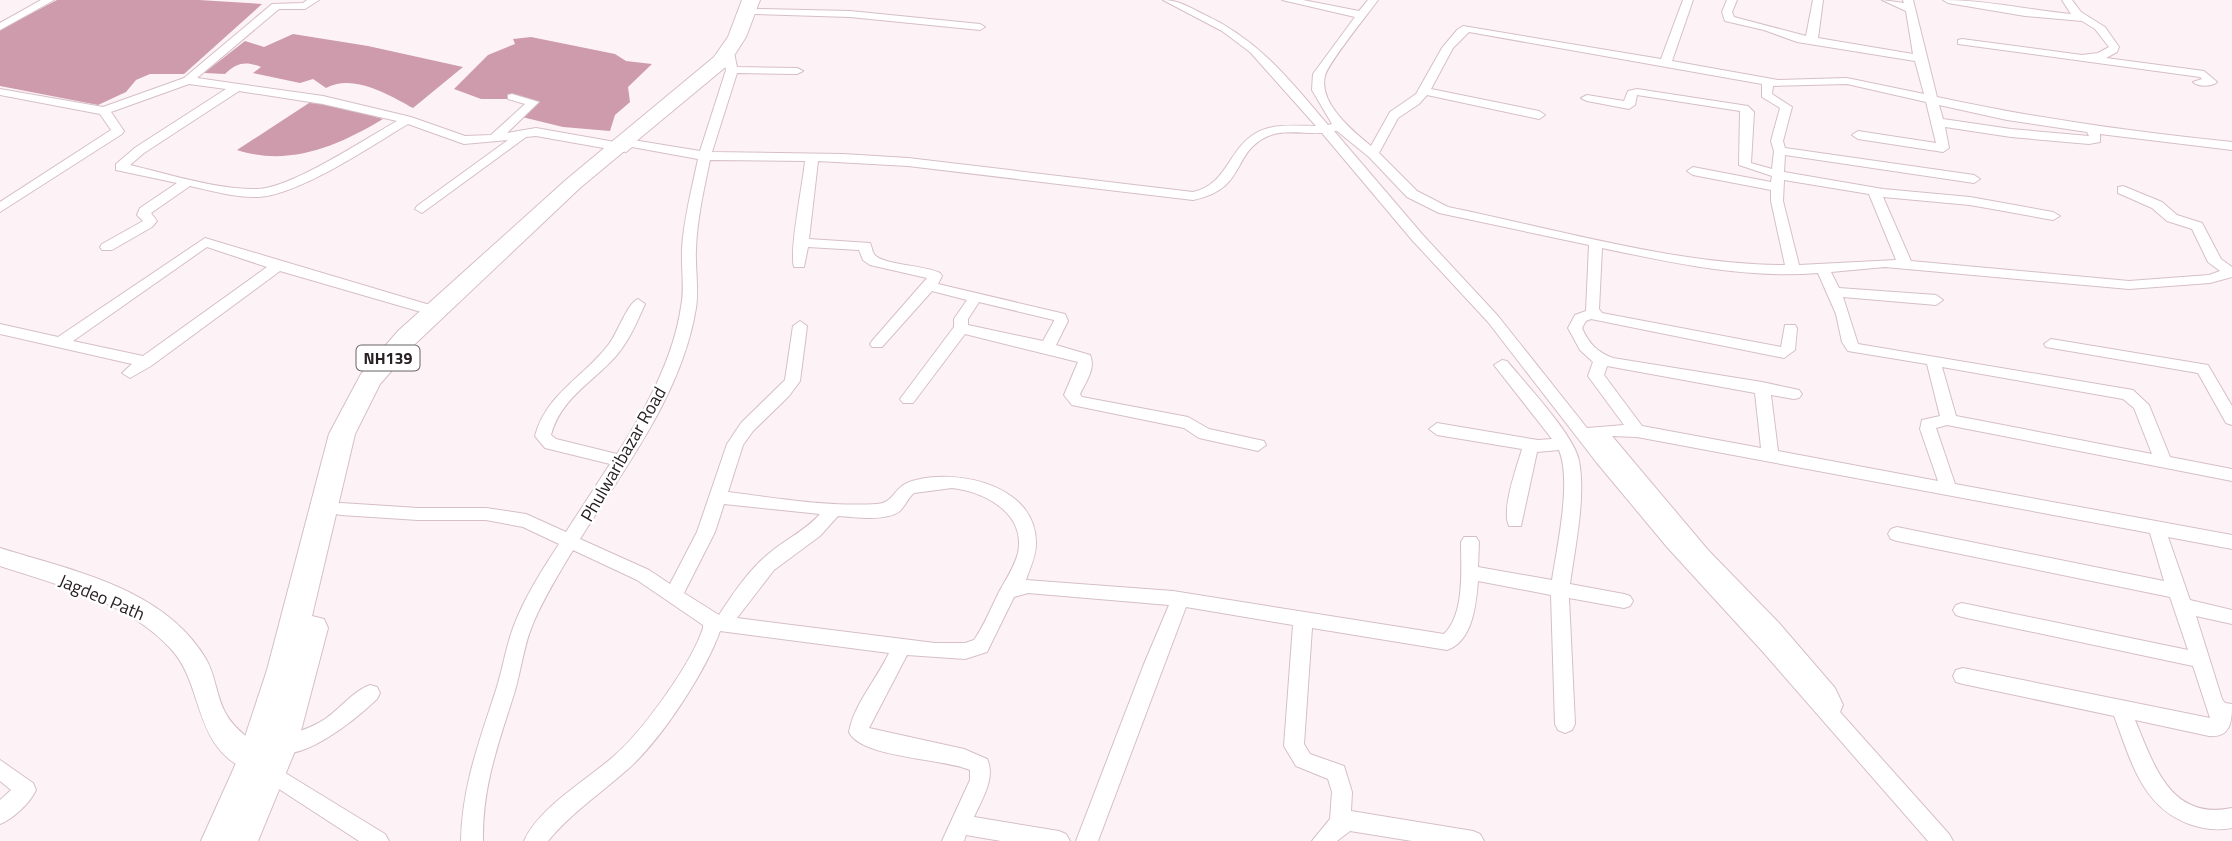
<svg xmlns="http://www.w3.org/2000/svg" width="2232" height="841" viewBox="0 0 2232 841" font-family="'Titillium Web',sans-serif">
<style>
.water{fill:#cd9bab}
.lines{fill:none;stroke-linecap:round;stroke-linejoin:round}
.minor-casing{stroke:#d6bfc6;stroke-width:2}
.secondary-casing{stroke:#d6bfc6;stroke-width:2}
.trunk-casing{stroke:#d6bfc6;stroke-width:2}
.minor{fill:#fff;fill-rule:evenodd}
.secondary{fill:#fff;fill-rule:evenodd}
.trunk{fill:#fff;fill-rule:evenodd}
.labels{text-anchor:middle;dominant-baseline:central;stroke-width:5;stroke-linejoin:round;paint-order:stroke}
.shield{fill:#fff;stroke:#686364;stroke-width:2}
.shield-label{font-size:16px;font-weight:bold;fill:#282022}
.street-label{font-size:18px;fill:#282022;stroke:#fff}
</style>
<rect width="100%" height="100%" fill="#fdf3f6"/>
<g class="water">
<path d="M57,0H199L262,4L184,74H150L136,80L126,92L98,105L0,86V30Z"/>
<path d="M293,34L368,46L463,67L413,108C389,95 353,73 326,88L313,79L300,83L253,73L261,67C246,61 237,62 225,74L204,73L245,41L264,47Z"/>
<path d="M531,37L615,54L626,61L652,64L628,87L630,102L615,115L610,131L563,127L518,116L532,103L517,99H481L454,89L488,55L515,44L513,39Z"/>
<path d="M309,103L331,104L383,119C338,146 289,167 237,150Z"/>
</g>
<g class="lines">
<defs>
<g id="minor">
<path d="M41,0H54L0,30V23Z"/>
<path d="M307,0H319L305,9H279L197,78L323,96L411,117L465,136L491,135L525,104L508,99V95L512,94L539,102L507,133L536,128L615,142L621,138L700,151L726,70L722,53L728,50L734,53L737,67L797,68L803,71L797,74L737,73L712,152L843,154L908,158L1193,192C1227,185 1228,149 1256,133C1273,123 1297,126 1316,126L1250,52L1222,31L1163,0C1178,0 1189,7 1203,14C1259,40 1289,79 1328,125L1332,124L1312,90L1313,74L1355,17L1282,0H1303L1359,11L1368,0H1378C1368,14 1327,64 1325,76C1318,103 1353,131 1371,146L1390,112L1416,94L1442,48L1457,30L1463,26L1661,59L1683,0H1693L1672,61L1778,80L1847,78L1924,94L1915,61L1797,42L1764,30L1725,21L1722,12L1727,0H1737L1732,12L1734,17L1806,36L1813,0H1823L1818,38L1913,54L1906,11L1882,0L1904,3L1903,0H1913L1937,97C2034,118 2133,132 2232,142V150L2100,134V142L2089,144L2011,137L1945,127L1949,148L1943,152L1858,139L1852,135L1858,131L1936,143L1926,102L1847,84L1773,86L1772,94L1792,107L1783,141L1785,148L1974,175L1980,179L1974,183L1785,155L1784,172L1883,189L1970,197L2053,212L2060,216L2053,220L1970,205L1883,197L1911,261L2129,281L2209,275L2220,271L2208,262L2192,229L2167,221L2152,208L2118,193V187L2123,186L2162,202L2177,215L2202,223L2221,259L2232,267V277L2210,283L2129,289L1885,267L1831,272L1839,288L1936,295L1943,300L1936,305L1843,297L1858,344L2133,390L2149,405L2170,457L2232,469V481L1947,425L1936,428L1955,484L2232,535V549L2168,537L2190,600L2232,610V624L2196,616L2222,699L2225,703L2232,704C2232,721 2231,738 2209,736L2135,720C2154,765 2170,821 2232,808V828C2217,831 2203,829 2189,824C2141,806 2131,760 2114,716L1963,684L1956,682L1953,676L1956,670L1963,668L2210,718L2193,666L1962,617L1956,615L1953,610L1956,605L1962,603L2188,650L2170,597L1897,541L1891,539L1888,534L1891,529L1897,527L2164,581L2150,533L1637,437L1612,436L1708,550L1779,623L1835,688L1843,705L1840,712L1949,834L1953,841H1928L1763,652L1667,547L1597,463L1488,322L1412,240L1322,133C1304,134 1282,129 1266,137C1231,154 1247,189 1193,200L908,166L818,161L809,239L870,243C872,247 872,251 874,254C881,265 925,265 940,273L942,276L938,284L1065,314L1068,321L1056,345L1090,355C1096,368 1086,382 1080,394L1082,397L1188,417L1209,429L1264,441L1266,445L1258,451L1199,438L1184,428L1072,405L1064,395L1078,362L965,334L913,403H903L900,399L954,327V319L967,300L932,291L882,347H872L870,344L872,341L927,278L870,265L863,260L859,250L808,247L804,267H794C789,251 803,183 805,161L710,160C704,189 697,219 696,249C695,268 699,289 696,308C682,394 625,467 580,539L649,570L670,584L697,532L727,444L741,423L785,380L793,326L800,321L807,326L800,381L789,396L753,431L743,445L728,492C777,498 828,507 877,504C896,503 892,485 916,480C960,469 1037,486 1036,544C1036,556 1030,568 1026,580L1173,591L1444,634C1465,614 1461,569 1461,542L1464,537H1476L1479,542L1478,567L1552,580C1557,547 1572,481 1559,450L1537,452L1521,526H1509C1501,509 1517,467 1522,449L1437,435L1429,429L1437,423L1538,440L1552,439L1494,365L1502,360L1507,361C1525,383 1575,436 1579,461C1586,497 1575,547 1570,584L1624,594L1630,596L1633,601L1630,606L1624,608L1569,598L1575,724L1572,730L1565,733L1558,730L1555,724L1551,595L1478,581C1476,604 1473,641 1447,650L1312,628L1304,744L1310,754L1344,766L1352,792L1351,811L1473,831L1480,834L1484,841H1412L1350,831L1337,841H1312L1330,819L1332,792L1328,779L1296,766L1284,746L1293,625L1186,607L1098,841H1076L1144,664L1169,605L1028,593L1014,597L987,652L965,659L907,655L869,728L964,749L987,759C996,778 982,799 974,817L1059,831L1066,834L1070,841H1001L966,835L964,841H942L970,780V770C942,758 861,758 849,732C854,704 877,679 889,653L720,631C706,671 661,740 628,769C601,793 571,813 548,841H524C539,807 587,780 614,756C643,731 692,663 703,628V625L637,580L573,550C558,575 543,599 532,626C523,648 521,672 514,694C498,745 482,787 483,841H461C462,788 478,745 494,696C502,674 505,650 513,628C524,598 542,570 559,544L523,527L486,520H418L341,515L335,514L333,509L335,504L341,503L418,508H486L526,514L566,532L610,464L545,448L535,436C546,394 584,377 609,344C617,334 628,302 638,299L645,304C637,322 629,341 616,356C593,382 560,399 551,435L556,439L617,454C645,410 673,360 681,307C685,288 681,268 682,248C684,218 692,188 698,159L632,147L626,152L536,136L526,137L422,213L415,209L417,206L508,140L464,144L408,124C371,146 301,194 259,197C236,198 212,191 190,186L151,213L157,221L152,227L112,250H102L100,247L102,244L143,221L137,215L140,208L177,183L116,170V164L136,147L226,89L189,84L111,112L124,131L122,134L0,212V202L111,130L100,114L0,95V89L103,107L184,78L272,4L303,3ZM1469,32L1762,84V97L1780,108L1771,141L1774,151L1772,169L1751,163L1754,112L1748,106L1637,89L1628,91L1624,101L1587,95L1581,98L1587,101L1629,109L1635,105L1637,95L1740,111L1739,165L1772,176L1771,182L1693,167L1687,171L1693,175L1771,190V201L1785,265C1677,265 1555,229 1448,207L1417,191L1379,153L1398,118L1419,104L1427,95L1539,119L1545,115L1539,111L1431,89L1453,48ZM239,91L323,104L397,121C365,139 290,189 257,189C217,190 169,174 130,165L144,153ZM1939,105L2007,120L2087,132L2089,136L2011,129L1943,119ZM1334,131H1337L1369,157L1407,197L1439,213L1589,245L1586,311L1575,315L1568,328L1580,350L1593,362L1588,376L1624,425L1587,428L1498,316L1422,234ZM1784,180L1869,194L1896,260L1799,265L1783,201ZM1602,248C1673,263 1746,279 1818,273L1836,314L1842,342L1848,351L1927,364L1940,416L1922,420L1920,429L1938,481L1778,451L1771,395L1794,399L1799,398L1802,394L1799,390L1762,382L1613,358C1597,352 1589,344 1582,328L1586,321L1591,319L1784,358L1795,350L1797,328L1795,325H1785L1781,347L1602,313L1599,309ZM979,302L1054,320V321L1043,341L968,325V319ZM1607,366L1755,393L1761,448L1642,426L1604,375ZM1942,367L2123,399L2134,408L2152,454L1956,416ZM952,488C985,492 1026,513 1018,553C1014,568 1006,579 999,592C991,608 984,626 974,640L965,643H935L737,618L774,570L820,536L838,516C855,517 885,522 900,511C905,506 908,498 914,493ZM724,504L820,514C806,530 788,538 772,551C750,568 734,592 719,615L684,593L715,532Z"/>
<path d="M1943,0C1986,0 2029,10 2071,14L2062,0H2072L2081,12L2105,27L2119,47L2117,52L2106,58L2204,71L2217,82C2212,87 2198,87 2193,82L2202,79L2200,77L1958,44V40L1962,39L2082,55L2098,53L2109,47L2095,29L2082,21L2025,16L1948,3Z"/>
<path d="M758,9L850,11L980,24L985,27L980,30L850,17L754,14V10Z"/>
<path d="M205,238L440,308L442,311L435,316L280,271L151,366L130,378L122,373L132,364L0,334V324L58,337ZM207,247L267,267L143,356L73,341Z"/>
<path d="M2051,339L2208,365L2232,406V425L2226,423L2198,373L2046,347L2044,344Z"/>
<path d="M370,685L377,687L380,693L377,699C356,719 303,763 273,752L270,746L273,740C291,733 309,730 325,719C340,709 353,691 370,685Z"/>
<path d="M0,760L33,783L36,790C30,803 13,819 0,824V800L11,790L0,781Z"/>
<path d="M269,763L385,834L389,841H359L262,778L259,772L262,766Z"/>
</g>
<path id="secondary" d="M0,548C73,571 164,588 206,659C216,676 216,697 226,714C236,733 259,742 267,761L263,770L254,773C191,750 206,687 171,649C127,601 60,586 0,566Z"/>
<path id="trunk" d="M742,0H760L746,37L728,65L581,187L416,343L380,384L355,434L312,616L324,619L328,628L297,746L258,841H201L237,761L267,670L329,434L361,374L398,331L567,179L714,57L728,37Z"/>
</defs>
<use href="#minor" class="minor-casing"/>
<use href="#secondary" class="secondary-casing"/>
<use href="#trunk" class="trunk-casing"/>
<use href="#minor" class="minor"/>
<use href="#secondary" class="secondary"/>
<use href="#trunk" class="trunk"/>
</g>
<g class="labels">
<rect class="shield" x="356.5" y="345.5" width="63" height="25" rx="5"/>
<g class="shield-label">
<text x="388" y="358">NH139</text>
</g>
<g class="street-label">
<text transform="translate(623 454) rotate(-60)">Phulwaribazar Road</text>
<text transform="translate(102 597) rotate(23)">Jagdeo Path</text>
</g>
</g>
</svg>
